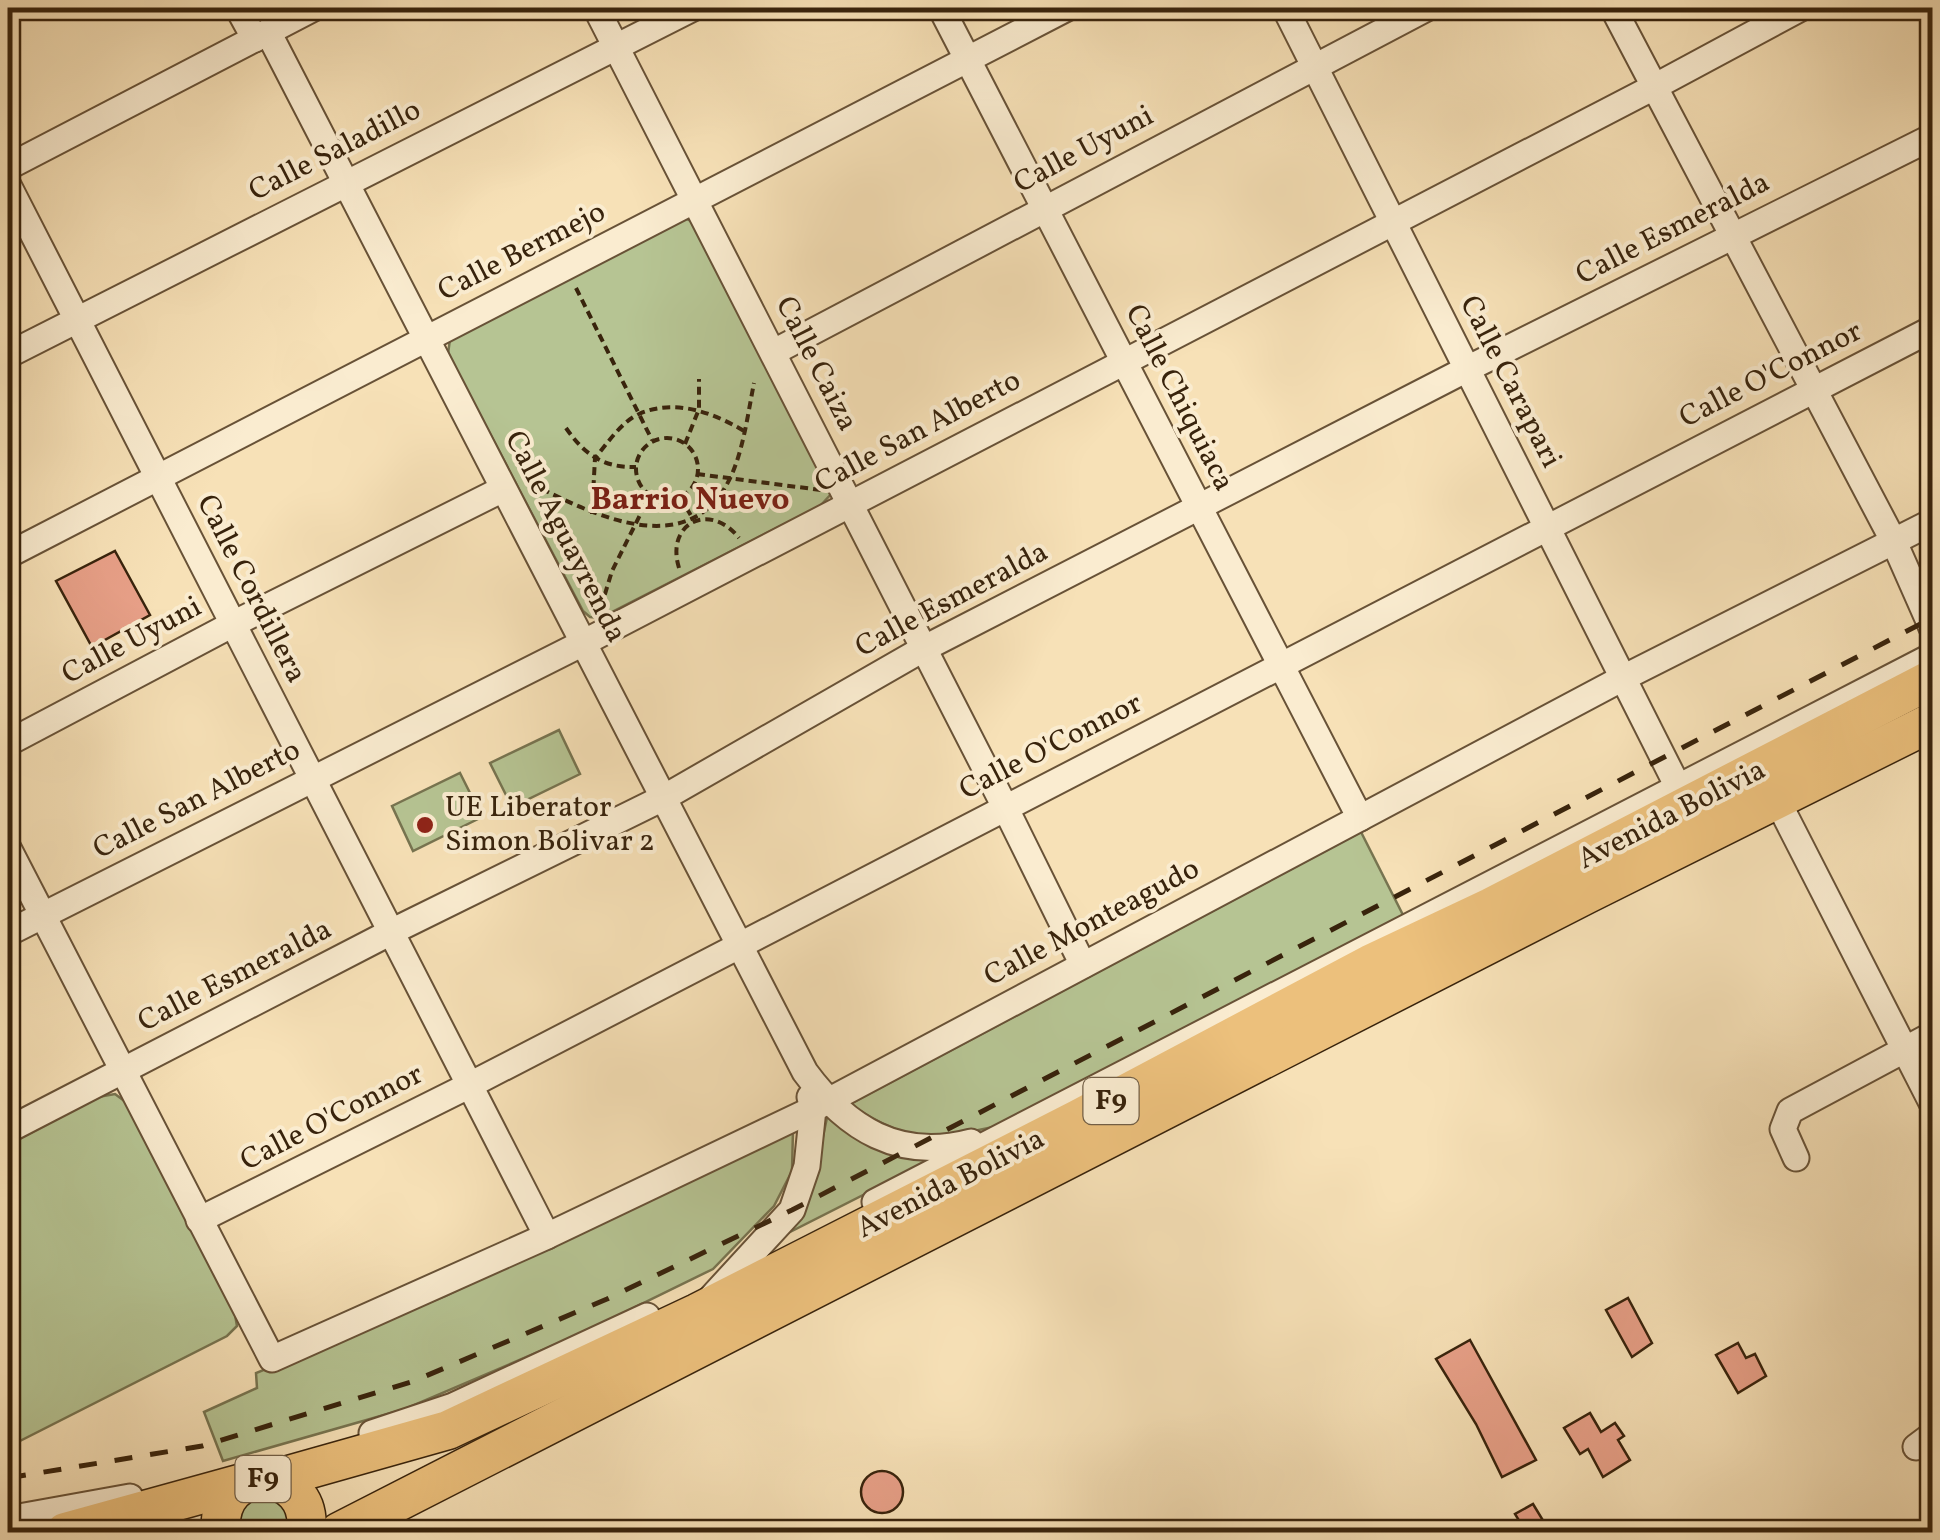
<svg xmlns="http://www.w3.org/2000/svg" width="1940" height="1540" viewBox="0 0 1940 1540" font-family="Vollkorn,serif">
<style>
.green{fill:#b6c493;stroke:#777450;stroke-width:2.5}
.building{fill:#e8a088;stroke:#38230c;stroke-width:2.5}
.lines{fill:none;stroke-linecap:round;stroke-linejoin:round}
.minor-casing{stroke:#685237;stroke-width:29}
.highway-casing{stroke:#38230c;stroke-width:41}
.path{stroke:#38230c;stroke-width:4;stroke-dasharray:8 5;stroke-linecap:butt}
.minor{stroke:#faecd0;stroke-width:25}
.highway{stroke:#ecc07c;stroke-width:38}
.rail{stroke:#38230c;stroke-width:5;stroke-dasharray:18 18;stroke-linecap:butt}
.poi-dot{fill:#8f2418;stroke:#faecd0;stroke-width:4}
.labels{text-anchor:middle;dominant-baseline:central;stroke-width:8;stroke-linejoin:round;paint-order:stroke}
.shield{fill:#faecd0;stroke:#725f47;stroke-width:2.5}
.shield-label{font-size:28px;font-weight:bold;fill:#38230c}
.street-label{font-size:30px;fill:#38230c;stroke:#faecd0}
.poi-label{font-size:30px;fill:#38230c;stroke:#faecd0;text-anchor:start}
.neighbourhood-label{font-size:32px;font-weight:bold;fill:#7a1f14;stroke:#faecd0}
</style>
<rect width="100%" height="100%" fill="#f7e1b7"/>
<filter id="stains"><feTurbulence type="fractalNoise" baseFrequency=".002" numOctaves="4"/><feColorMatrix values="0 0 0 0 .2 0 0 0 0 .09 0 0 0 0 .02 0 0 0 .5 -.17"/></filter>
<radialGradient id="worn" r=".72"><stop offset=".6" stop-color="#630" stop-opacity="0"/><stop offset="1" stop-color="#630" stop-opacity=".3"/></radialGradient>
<g class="green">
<path d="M682,216L699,226L833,492L820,506L600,618L590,617L583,611L448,354L450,339Z"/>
<path d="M559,730L580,774L512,807L490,763Z"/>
<path d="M460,773L482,817L413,851L392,806Z"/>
<path d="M1361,832L1403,915L1001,1125C933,1141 909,1144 850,1104Z"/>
<path d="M115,1094L127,1103L234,1309L237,1326L227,1336L8,1447V1145L98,1097Z"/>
<path d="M828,1113L934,1159L790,1232L812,1188Z"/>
<path d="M793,1130L792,1171L774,1206L713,1269L580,1334L405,1409L223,1461L204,1412L257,1388L256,1373L445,1296Z"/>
<path d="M259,1495L285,1505L291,1532H235L236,1512Z"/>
</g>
<g class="building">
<path d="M115,551L150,615L92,647L56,581Z"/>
<path d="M1628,1298L1652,1343L1632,1357L1606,1310Z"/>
<path d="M1470,1340L1536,1460L1502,1477L1476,1424L1436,1359Z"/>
<path d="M1738,1343L1746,1358L1755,1354L1766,1376L1738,1393L1716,1355Z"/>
<path d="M1590,1413L1601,1432L1615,1423L1624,1436L1618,1440L1630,1460L1603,1477L1588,1449L1580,1454L1564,1428Z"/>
<circle cx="882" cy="1492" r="21"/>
<path d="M1533,1504L1550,1532H1526L1515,1514Z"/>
</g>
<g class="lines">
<defs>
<g id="minor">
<path d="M238,8L255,39"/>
<path d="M596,8L1005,807L1083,965"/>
<path d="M941,8L1360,818"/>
<path d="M1285,8L1677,785"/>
<path d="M1613,8L1894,542L1932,628"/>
<path d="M268,32L805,1072C847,1129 899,1161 971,1142"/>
<path d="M8,167L314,8"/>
<path d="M8,185L547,1236"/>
<path d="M774,352L1427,8"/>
<path d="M8,355L693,8"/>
<path d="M8,555L1067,8"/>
<path d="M8,743L233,624L503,489"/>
<path d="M1777,800L1932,1103"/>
<path d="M8,848L272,1359L547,1236L813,1109L1623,678L1932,522"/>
<path d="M8,933L583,643L1654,87L1801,8"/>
<path d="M8,1130L391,932L665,797L923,649L1467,369L1932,137"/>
<path d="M1796,1158L1783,1129L1790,1111L1932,1035"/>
<path d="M875,1202L1932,656"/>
<path d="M199,1220L468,1086L1932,329"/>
<path d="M712,1297L792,1210L807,1166L813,1109L810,1097"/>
<path d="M372,1433L453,1406L647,1316"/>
<path d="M1916,1447L1932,1435"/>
<path d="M8,1519L130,1497"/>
</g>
<g id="highway">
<path d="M271,1480L448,1430L697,1313L1078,1119L1370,964L1491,907L1932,679"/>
<path d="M65,1532L246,1482"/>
<path d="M221,1532C215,1459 315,1465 306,1532"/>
<path d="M339,1532L1587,894L1932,722"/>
</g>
</defs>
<use href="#minor" class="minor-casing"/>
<use href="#highway" class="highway-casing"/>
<g class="path">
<path d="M576,288L652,440"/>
<path d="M566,428C584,454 603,468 636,467"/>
<circle cx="667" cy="469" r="31"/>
<path d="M685,444L699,409V379"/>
<path d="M697,474L821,490"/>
<path d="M542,489C602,519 694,561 732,474C744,446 748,413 754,383"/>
<path d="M680,497L693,519"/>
<path d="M592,514L595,458C607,444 622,421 639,414C675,398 714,413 744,431"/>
<path d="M679,568C665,523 710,501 739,538"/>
<path d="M601,607L612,571L650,495"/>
</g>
<use href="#minor" class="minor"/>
<use href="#highway" class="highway"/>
<path class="rail" d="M8,1478L202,1446L414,1381L607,1299L792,1210L1932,618"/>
</g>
<circle class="poi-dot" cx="425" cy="825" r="10"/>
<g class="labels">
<g class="shield">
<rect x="1083.5" y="1078" width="55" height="46" rx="8"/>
<rect x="235.5" y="1456" width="55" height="46" rx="8"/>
</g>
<g class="shield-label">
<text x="1111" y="1101">F9</text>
<text x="263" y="1479">F9</text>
</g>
<g class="street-label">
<text transform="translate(1084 150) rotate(-28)">Calle Uyuni</text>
<text transform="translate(335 151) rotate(-27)">Calle Saladillo</text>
<text transform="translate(1673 229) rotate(-27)">Calle Esmeralda</text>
<text transform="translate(522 252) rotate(-27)">Calle Bermejo</text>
<text transform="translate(816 364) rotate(63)">Calle Caiza</text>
<text transform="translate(1771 375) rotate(-27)">Calle O'Connor</text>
<text transform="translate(1510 382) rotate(63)">Calle Carapari</text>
<text transform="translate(1179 398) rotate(63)">Calle Chiquiaca</text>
<text transform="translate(918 432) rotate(-28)">Calle San Alberto</text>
<text transform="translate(565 537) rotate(63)">Calle Aguayrenda</text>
<text transform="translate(251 589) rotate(63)">Calle Cordillera</text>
<text transform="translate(952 600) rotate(-28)">Calle Esmeralda</text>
<text transform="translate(132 641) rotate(-28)">Calle Uyuni</text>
<text transform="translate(1051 747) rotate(-27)">Calle O'Connor</text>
<text transform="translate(197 800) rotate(-27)">Calle San Alberto</text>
<text transform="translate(1672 815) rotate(-27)">Avenida Bolivia</text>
<text transform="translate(1092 923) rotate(-28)">Calle Monteagudo</text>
<text transform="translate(235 976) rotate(-27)">Calle Esmeralda</text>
<text transform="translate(332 1118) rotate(-27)">Calle O'Connor</text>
<text transform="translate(951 1184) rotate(-27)">Avenida Bolivia</text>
</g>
<g class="poi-label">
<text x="445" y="808">UE Liberator<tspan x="445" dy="34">Simon Bolivar 2</tspan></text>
</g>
<g class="neighbourhood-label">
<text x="690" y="501">Barrio Nuevo</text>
</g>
</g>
<rect width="1940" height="1540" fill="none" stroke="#f7e1b7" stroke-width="40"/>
<rect x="10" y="10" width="1920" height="1520" fill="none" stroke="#38230c" stroke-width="5"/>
<rect x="20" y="20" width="1900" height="1500" fill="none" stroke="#38230c" stroke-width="2.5"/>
<rect width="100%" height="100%" filter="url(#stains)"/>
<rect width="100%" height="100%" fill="url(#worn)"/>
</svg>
